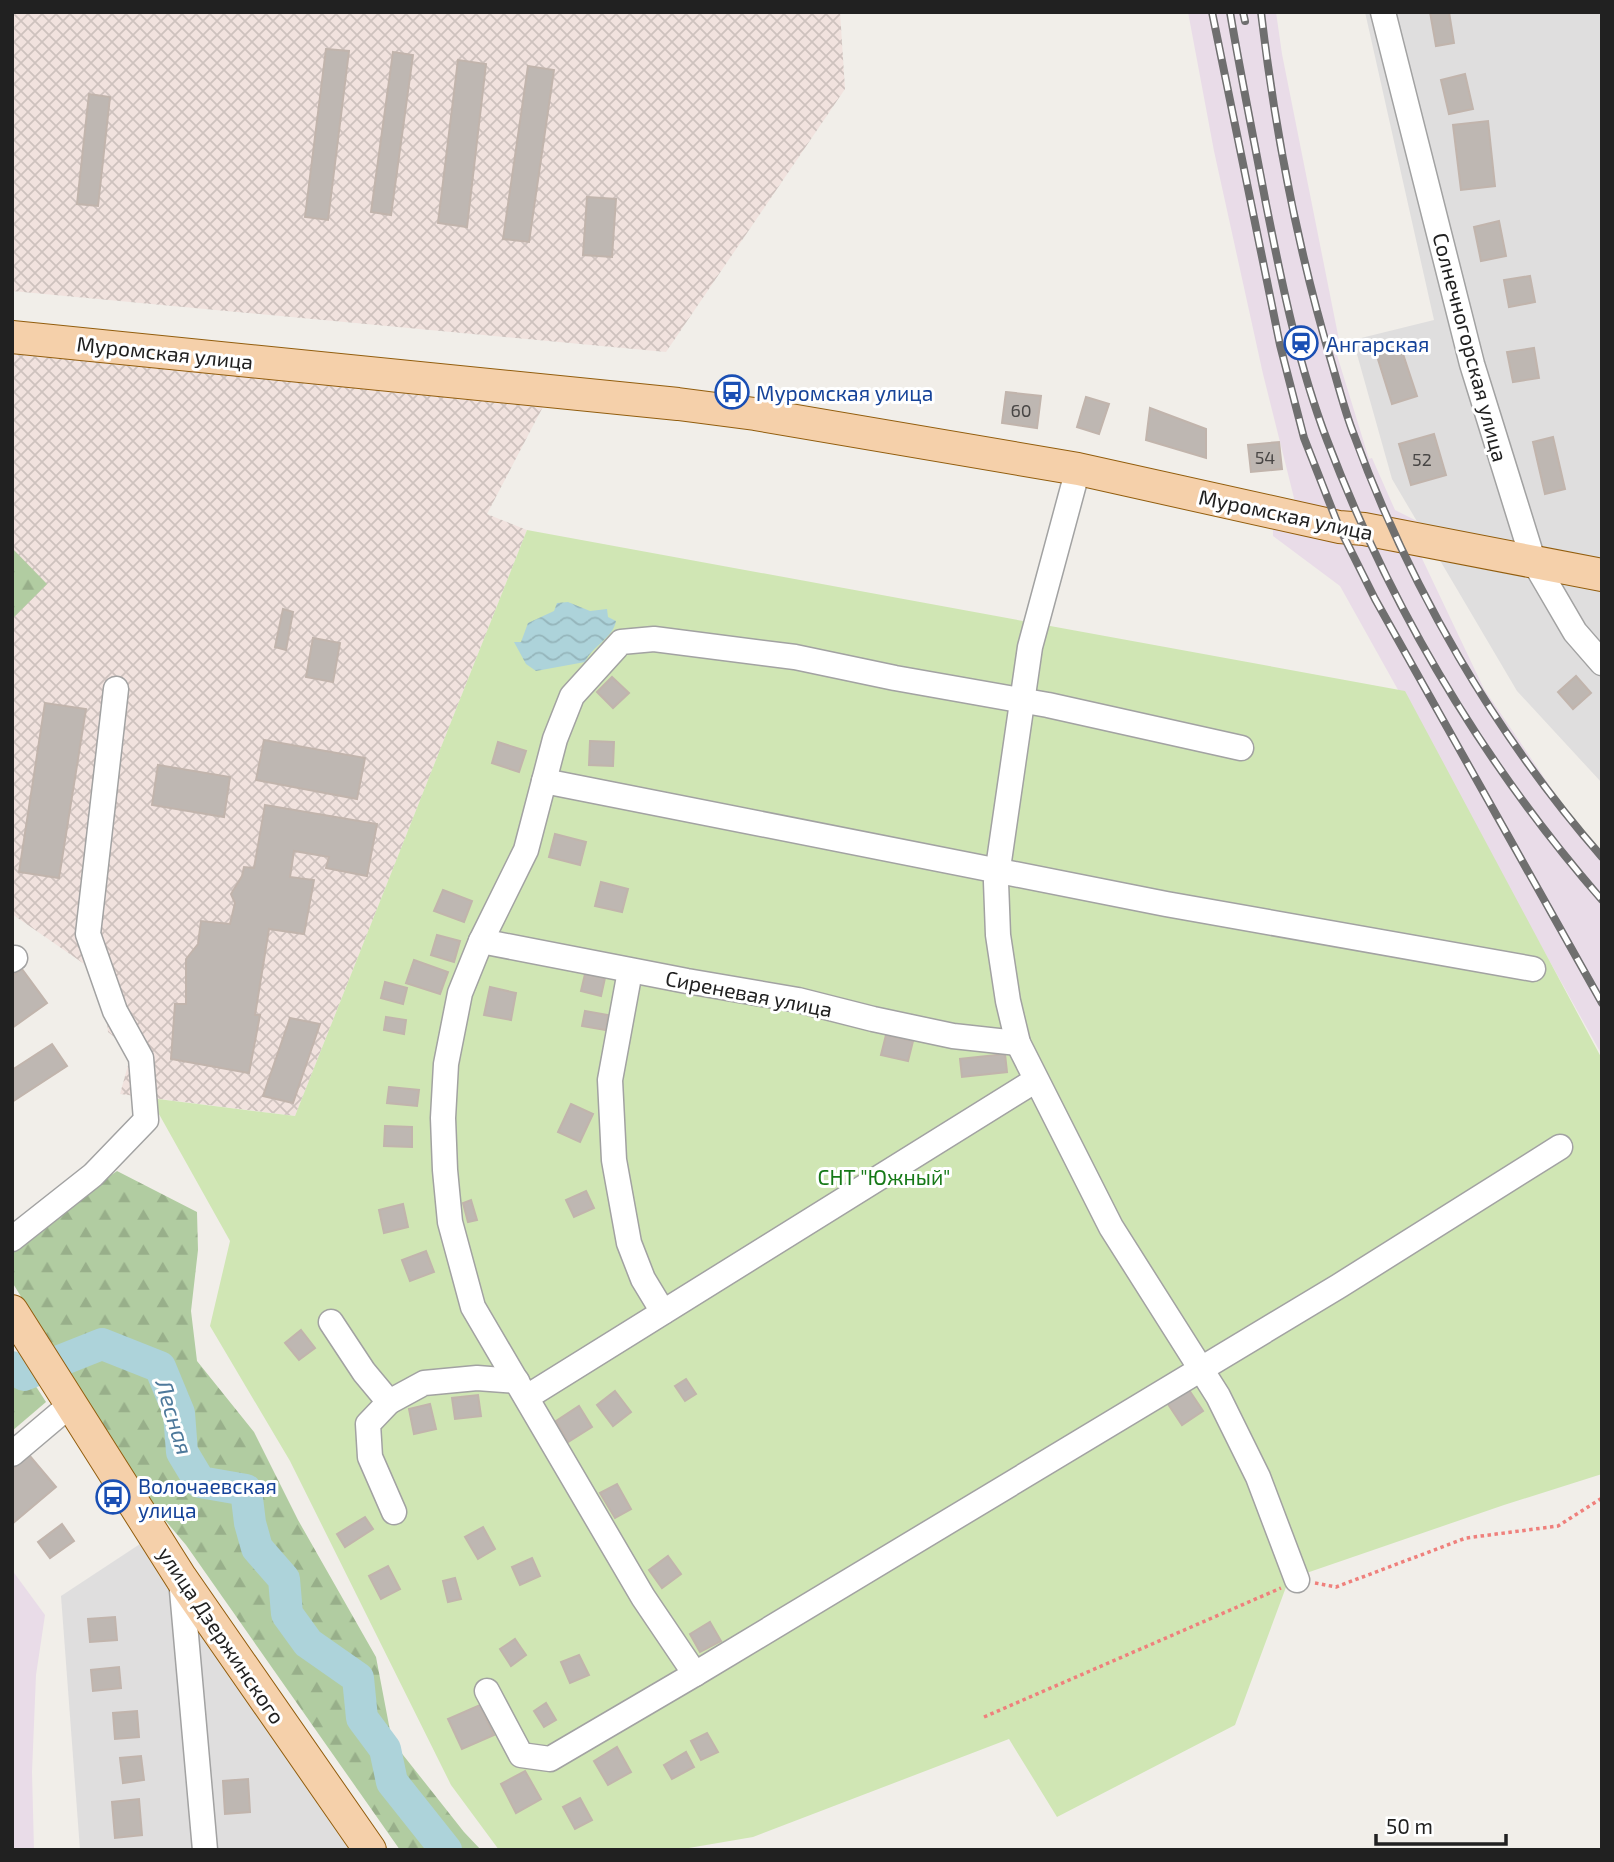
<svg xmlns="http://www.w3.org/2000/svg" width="1614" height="1862" viewBox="0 0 1614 1862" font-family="'Exo 2',sans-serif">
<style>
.residential{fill:#dfdede}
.industrial{fill:#e9dce8}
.military{fill:url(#military-cross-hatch)}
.forest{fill:url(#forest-firs)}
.garden{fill:#d0e6b4}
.water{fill:url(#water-waves)}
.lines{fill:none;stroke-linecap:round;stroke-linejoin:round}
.river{stroke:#add3da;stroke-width:32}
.building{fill:#beb7b2;stroke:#c1b4ac;stroke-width:2}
.minor-casing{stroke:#a2a2a2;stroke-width:27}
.major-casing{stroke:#925d0d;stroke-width:34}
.path{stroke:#ef807c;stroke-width:3.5;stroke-dasharray:3.5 3.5;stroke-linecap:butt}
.minor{stroke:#fff;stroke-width:24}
.major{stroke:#f5d0aa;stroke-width:32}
.rail-casing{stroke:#6f6f6f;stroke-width:8}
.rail{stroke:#fff;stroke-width:5;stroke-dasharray:16;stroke-linecap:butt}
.labels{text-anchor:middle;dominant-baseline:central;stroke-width:6;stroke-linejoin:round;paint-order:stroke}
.number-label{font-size:18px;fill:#484645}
.transit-label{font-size:21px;fill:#164399;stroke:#fff;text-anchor:start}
.street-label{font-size:21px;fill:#212121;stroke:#fff}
.park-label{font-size:21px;fill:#167917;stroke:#fff}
.water-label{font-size:23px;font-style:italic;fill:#4e799b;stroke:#fff}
</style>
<defs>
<pattern id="military-cross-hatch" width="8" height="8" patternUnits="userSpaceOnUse" patternTransform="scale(1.75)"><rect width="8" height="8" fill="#f1e2de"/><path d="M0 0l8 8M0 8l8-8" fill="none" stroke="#cec2be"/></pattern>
<pattern id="forest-firs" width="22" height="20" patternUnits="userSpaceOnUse" patternTransform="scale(1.75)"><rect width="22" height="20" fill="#b1cca1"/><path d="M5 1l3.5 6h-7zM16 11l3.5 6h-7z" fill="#98af8a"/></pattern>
<pattern id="water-waves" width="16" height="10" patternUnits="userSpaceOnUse" patternTransform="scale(1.75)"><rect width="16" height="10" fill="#add3da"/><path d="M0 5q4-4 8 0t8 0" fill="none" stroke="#95b5bb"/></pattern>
</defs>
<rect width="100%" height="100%" fill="#f1eee9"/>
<g class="residential">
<path d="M1365,12H1602V783L1517,691L1392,479L1353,340L1434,320Z"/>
<path d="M140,1544L349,1850H80L61,1596Z"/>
</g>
<g class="industrial">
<path d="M1188,12H1276L1282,54L1341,350L1337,355L1369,459L1372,458L1395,510L1423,524L1419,541L1295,502L1263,374L1214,151Z"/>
<path d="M1273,526L1418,550L1484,689L1575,823L1602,853V1055L1340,586L1273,536Z"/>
<path d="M12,1570L45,1615L36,1675L32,1772L34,1850H12Z"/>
</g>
<g class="military">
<path d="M12,12H840L845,89L666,352L12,291Z"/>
<path d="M12,351L547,399L487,514L527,530L295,1116L120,1094L132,1051L108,1032L103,977L12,914Z"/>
</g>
<g class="forest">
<path d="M12,548L47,584L12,619Z"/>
<path d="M117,1171L197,1212L198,1250L191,1311L197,1361L254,1432L298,1520L376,1657L392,1741L464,1832L481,1850H400L186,1545L142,1493L12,1282V1251L61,1210Z"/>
<path d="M12,1349L46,1402L12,1431Z"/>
</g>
<path class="garden" d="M527,530L1405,691L1602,1059V1474L1504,1505L1289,1579L1235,1725L1057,1817L1009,1739L753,1837L677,1850H499L451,1785L290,1461L210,1326L230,1241L150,1098L295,1116Z"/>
<path class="water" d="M568,602L590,611L607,609L608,617L616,621C613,638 592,646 585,662L536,671L526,664L514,642H521L528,623L554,611L557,603Z"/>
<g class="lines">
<path class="river" d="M12,1367L24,1375L102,1344L160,1367L179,1413L182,1452L200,1482L246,1490L250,1523L257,1548L284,1579L287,1614L308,1643L358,1678L362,1718L385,1749L392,1782L446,1850"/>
</g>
<g class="building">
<path d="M1430,12H1449L1454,43L1436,46Z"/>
<path d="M326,49L349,51L328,220L305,217Z"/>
<path d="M393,52L413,55L391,215L371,212Z"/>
<path d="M458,60L486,64L467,227L438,223Z"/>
<path d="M528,66L554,70L529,242L503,239Z"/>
<path d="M1465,74L1473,109L1449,114L1441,80Z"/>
<path d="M89,94L110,97L98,206L77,204Z"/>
<path d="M1488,121L1495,186L1461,190L1453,125Z"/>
<path d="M587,197L616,199L612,257L583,255Z"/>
<path d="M1499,221L1506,256L1481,261L1474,227Z"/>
<path d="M1530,276L1535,302L1509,307L1504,280Z"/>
<path d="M1400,345L1417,396L1392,404L1376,353Z"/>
<path d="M1534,348L1539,378L1513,382L1507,352Z"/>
<path d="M1006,392L1041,396L1037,428L1002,423Z"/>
<path d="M1086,397L1109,404L1099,434L1077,427Z"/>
<path d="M1150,408L1206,429V458L1146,440Z"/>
<path d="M1434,434L1446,475L1411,485L1399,444Z"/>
<path d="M1553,437L1565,489L1545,494L1533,442Z"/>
<path d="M1279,442L1282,469L1251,472L1248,445Z"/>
<path d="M283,609L293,612L286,650L275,647Z"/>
<path d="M313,638L340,643L333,682L306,677Z"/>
<path d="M1576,676L1591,693L1573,709L1558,692Z"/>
<path d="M612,677L629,693L613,708L597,692Z"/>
<path d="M45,703L86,709L59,878L19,872Z"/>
<path d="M264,740L365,758L357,799L256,780Z"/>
<path d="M590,741L614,742L613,766L589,765Z"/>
<path d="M498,742L526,751L519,772L492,763Z"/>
<path d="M158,765L230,777L224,817L152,805Z"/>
<path d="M265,805L377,824L367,876L326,868L329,857L294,851L290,877L314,880L304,934L269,929L255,1015H260L249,1073L171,1059L175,1004H186V959L198,944L201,921L230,924L235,903L231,894L242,876L244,867L254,868Z"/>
<path d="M555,834L586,842L580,865L549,857Z"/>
<path d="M601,882L628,889L622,912L595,906Z"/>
<path d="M443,890L472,901L464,922L434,911Z"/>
<path d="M437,935L460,941L454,962L431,955Z"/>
<path d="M414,960L448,972L440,994L406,983Z"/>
<path d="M22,969L47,1003L12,1028V976Z"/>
<path d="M585,974L605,978L601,996L581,991Z"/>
<path d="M385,982L407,988L403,1004L381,998Z"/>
<path d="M490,987L516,993L511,1020L484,1015Z"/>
<path d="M585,1011L608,1015L606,1030L582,1026Z"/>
<path d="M386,1017L406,1020L404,1034L384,1030Z"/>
<path d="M290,1018L320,1024L293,1103L263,1096Z"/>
<path d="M886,1035L913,1041L908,1061L881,1055Z"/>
<path d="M52,1044L67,1066L12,1102V1070Z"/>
<path d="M1005,1054L1007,1072L962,1077L960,1059Z"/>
<path d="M389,1087L419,1090L417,1106L387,1103Z"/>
<path d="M571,1104L593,1114L580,1142L558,1132Z"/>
<path d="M385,1126L412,1127V1147L384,1146Z"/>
<path d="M586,1191L594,1208L574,1217L566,1200Z"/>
<path d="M471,1200L477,1220L468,1222L463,1203Z"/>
<path d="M403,1204L408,1227L384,1233L379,1210Z"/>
<path d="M426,1251L434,1272L410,1281L402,1260Z"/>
<path d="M301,1330L315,1348L299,1360L285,1343Z"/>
<path d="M686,1379L696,1394L685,1401L675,1386Z"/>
<path d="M1187,1387L1203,1411L1182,1425L1166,1401Z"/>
<path d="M615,1391L631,1412L613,1426L597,1405Z"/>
<path d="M478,1395L481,1416L455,1419L452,1398Z"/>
<path d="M430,1404L436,1429L414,1434L409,1409Z"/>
<path d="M579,1406L592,1427L568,1442L556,1421Z"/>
<path d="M29,1455L56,1487L12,1524V1470Z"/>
<path d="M617,1484L631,1509L615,1518L600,1493Z"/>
<path d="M365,1517L373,1529L345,1547L337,1534Z"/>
<path d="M62,1524L74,1541L50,1558L38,1542Z"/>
<path d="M483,1527L495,1549L478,1559L465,1537Z"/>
<path d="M668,1556L681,1574L662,1588L649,1570Z"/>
<path d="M532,1558L540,1576L520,1585L512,1567Z"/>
<path d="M388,1566L400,1589L381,1599L369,1576Z"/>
<path d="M455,1578L461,1599L448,1602L443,1581Z"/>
<path d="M115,1617L117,1640L90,1642L88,1619Z"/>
<path d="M710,1622L721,1641L700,1652L690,1634Z"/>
<path d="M515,1639L526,1655L511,1666L500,1649Z"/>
<path d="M579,1655L589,1675L570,1683L561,1662Z"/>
<path d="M119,1667L121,1688L93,1691L91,1670Z"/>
<path d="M546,1703L556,1720L544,1727L534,1711Z"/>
<path d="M480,1705L494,1735L462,1749L448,1719Z"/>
<path d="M137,1711L139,1737L115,1739L113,1713Z"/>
<path d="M707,1733L718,1752L701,1760L691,1741Z"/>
<path d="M617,1747L631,1772L608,1785L594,1761Z"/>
<path d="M686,1752L694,1767L672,1779L664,1765Z"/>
<path d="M141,1756L144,1780L123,1783L120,1758Z"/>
<path d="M525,1771L541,1799L516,1813L501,1784Z"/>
<path d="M248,1779L250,1812L225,1814L223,1781Z"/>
<path d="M580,1798L592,1820L575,1829L563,1807Z"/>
<path d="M139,1799L142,1835L115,1838L112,1802Z"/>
</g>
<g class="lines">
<defs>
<g id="minor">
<path d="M1383,12L1472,364L1533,560L1575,632L1602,663"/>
<path d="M1078,469L1030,647L996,882L998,935L1008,1001L1018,1043L1111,1227L1218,1396L1258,1477L1297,1580"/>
<path d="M544,781L1166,904L1533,969"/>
<path d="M481,941L687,981L798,1000L873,1019L953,1036L1018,1043"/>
<path d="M12,960L15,958"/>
<path d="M630,971L610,1080L614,1160L629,1243L643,1279L663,1312"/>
<path d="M12,1239L93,1175L146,1120L141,1058L115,1011L88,934L116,689"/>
<path d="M331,1322L364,1372L389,1402"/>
<path d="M527,1397L1036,1080"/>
<path d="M12,1454L70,1405"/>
<path d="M394,1512L370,1457L368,1424L389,1402L424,1383L477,1378L517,1381"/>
<path d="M181,1579L205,1850"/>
<path d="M695,1674L643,1597L473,1307L450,1222L445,1170L443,1118L446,1064L460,993L481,941L526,850L555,739L572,696L621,642L654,639L795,657L895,678L1048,705L1241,748"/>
<path d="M487,1691L521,1755L550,1759L695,1674L1339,1286L1560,1147"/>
</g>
<g id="major">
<path d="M12,337L678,404L755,414L1078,469L1339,527L1364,529L1602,575"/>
<path d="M12,1311L181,1578L370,1850"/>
</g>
</defs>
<use href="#minor" class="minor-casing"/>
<use href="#major" class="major-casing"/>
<g class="path">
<path d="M1315,1583L1336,1587L1466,1538L1558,1526L1602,1498"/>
<path d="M984,1717L1281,1588"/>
</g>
<use href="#minor" class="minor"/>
<use href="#major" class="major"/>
<defs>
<g id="rail">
<path d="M1212,12L1280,345L1304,438L1339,527L1375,599L1602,1003"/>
<path d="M1230,12C1241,77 1254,140 1266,204C1282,284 1298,364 1327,440C1391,609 1484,764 1602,900"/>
<path d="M1243,12L1245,21"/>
<path d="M1261,12C1275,131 1298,250 1332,364C1339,388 1345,412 1354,435C1409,586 1496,736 1602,857"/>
</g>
</defs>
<use href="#rail" class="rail-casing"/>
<use href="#rail" class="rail"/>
</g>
<defs>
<symbol id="station-ring" viewBox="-11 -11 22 22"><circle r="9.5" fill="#fff" stroke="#1a4fb4" stroke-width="1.5"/><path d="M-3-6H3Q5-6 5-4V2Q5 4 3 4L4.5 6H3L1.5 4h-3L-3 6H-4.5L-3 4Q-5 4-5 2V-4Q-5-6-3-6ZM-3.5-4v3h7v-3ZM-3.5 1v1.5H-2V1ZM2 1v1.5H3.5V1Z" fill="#1a4fb4"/></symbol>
<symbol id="bus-ring" viewBox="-11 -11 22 22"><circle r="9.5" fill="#fff" stroke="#1a4fb4" stroke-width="1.5"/><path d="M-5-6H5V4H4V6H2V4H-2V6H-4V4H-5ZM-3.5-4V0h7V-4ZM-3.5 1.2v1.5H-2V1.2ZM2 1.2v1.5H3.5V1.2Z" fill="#1a4fb4"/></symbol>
</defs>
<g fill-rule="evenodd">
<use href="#station-ring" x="1282" y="324" width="38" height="38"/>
<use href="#bus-ring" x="713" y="373" width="38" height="38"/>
<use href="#bus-ring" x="94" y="1478" width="38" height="38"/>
</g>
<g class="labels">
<g class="number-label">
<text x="1021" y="410">60</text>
<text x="1265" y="457">54</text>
<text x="1422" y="459">52</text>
</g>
<g class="transit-label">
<text x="1326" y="343">Ангарская</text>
<text x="756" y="392">Муромская улица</text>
<text x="138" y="1485">Волочаевская<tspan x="138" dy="24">улица</tspan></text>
</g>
<g class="street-label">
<text transform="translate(1471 347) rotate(75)">Солнечногорская улица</text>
<text transform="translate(165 352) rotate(6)">Муромская улица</text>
<text transform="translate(1286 514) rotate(12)">Муромская улица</text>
<text transform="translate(749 993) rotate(11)">Сиреневая улица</text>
<text transform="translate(222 1635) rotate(56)">улица Дзержинского</text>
</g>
<g class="park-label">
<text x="884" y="1176">СНТ "Южный"</text>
</g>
<g class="water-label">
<text transform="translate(175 1417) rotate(73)">Лесная</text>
</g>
</g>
<rect width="1614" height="1862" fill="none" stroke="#212121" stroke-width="28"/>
<path d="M1376 1834v10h130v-10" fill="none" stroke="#212121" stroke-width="3.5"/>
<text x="1386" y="1834" font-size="21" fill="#212121" stroke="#ffffff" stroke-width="5" paint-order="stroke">50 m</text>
</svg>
